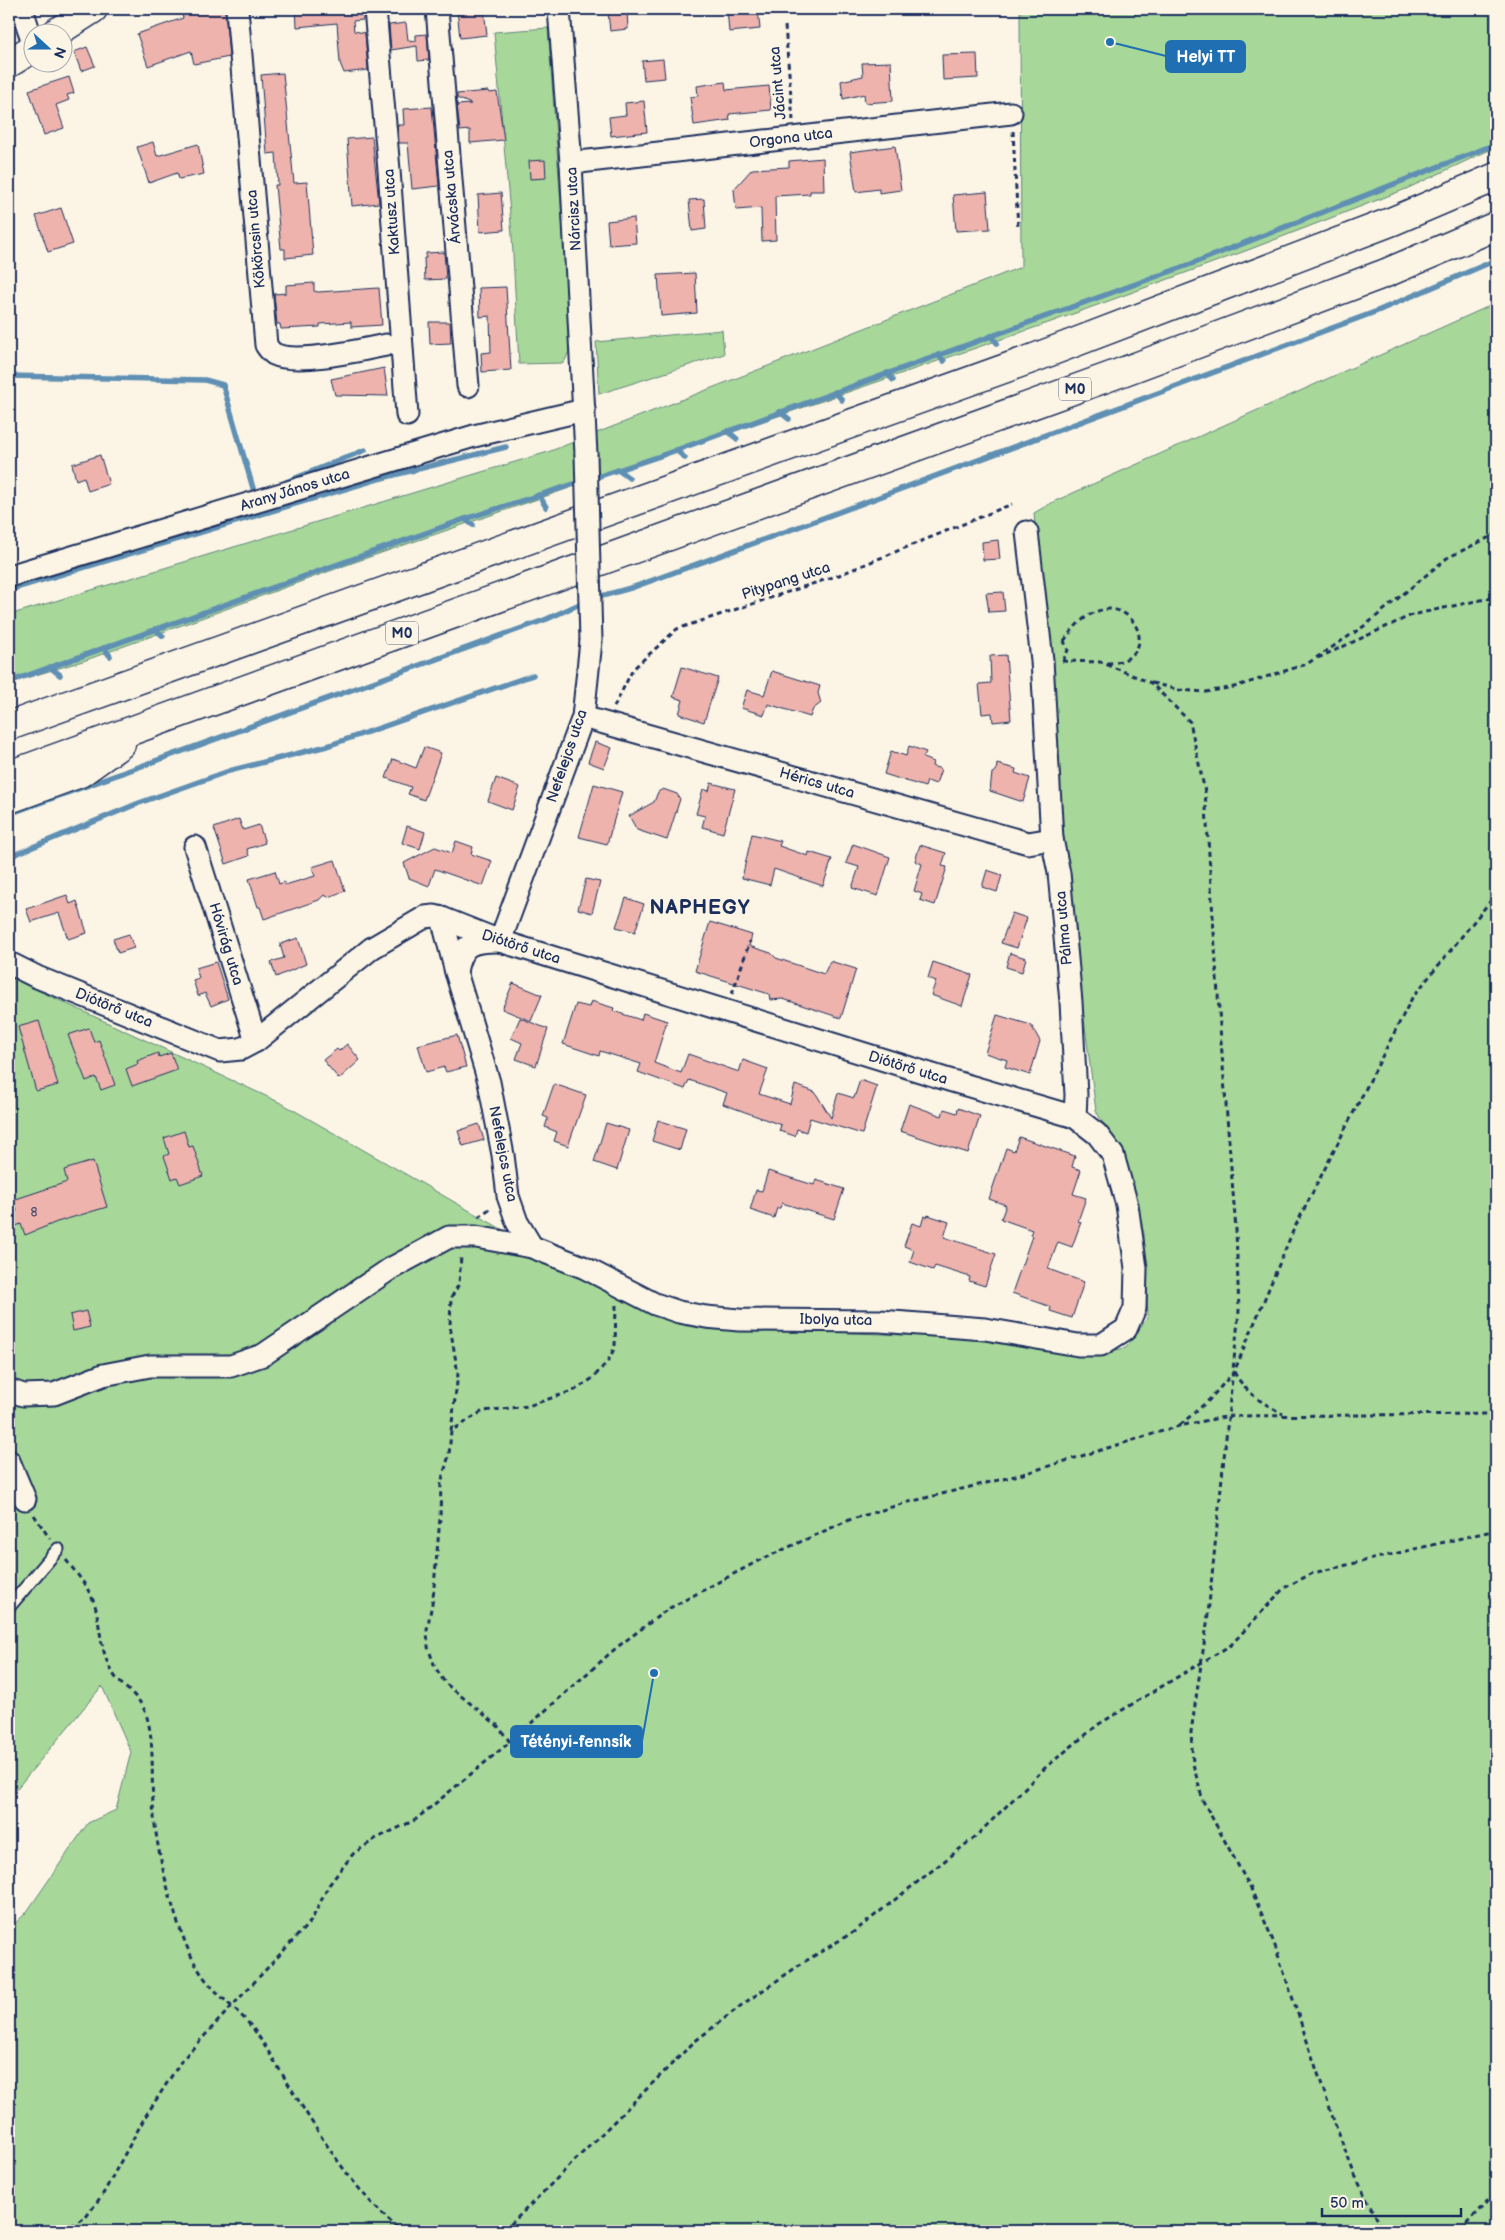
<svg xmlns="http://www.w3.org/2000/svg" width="1505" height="2240" viewBox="0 0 1505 2240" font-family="'Balsamiq Sans',sans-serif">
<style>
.green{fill:#a7d899;stroke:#61847c}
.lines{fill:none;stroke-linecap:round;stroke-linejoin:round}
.stream{stroke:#5e8fb3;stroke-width:5.5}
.building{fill:#eeb3ad;stroke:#1b2f5e}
.service-casing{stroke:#1b2f5e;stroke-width:15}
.minor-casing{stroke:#1b2f5e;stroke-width:25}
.secondary-casing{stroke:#1b2f5e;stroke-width:31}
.trunk-casing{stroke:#1b2f5e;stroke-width:31}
.path{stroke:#1b2f5e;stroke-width:3;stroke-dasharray:5 4;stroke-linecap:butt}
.service{stroke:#fcf5e5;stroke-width:11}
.minor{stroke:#fcf5e5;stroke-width:21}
.secondary{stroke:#fcf5e5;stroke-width:28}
.trunk{stroke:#fcf5e5;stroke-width:28}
.minor-bridge-casing{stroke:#1b2f5e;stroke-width:25;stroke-linecap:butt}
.minor-bridge{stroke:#fcf5e5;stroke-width:21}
.labels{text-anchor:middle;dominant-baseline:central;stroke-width:4;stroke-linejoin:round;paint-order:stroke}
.number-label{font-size:12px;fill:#505072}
.shield{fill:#fcf5e5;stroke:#5e6a86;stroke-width:1}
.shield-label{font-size:14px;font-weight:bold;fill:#1b2f5e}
.street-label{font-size:15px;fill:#1b2f5e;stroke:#fcf5e5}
.district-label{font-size:20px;font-weight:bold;letter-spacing:1px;fill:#1b2f5e;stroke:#fcf5e5}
.leader{fill:none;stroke:#1f6fb2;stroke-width:2}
.callout-dot{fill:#1f6fb2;stroke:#fcf5e5;stroke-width:2}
.callout{fill:#1f6fb2;stroke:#1f6fb2;stroke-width:2}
.callout-label{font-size:16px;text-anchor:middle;font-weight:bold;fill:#fff}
</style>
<rect width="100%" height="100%" fill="#fcf5e5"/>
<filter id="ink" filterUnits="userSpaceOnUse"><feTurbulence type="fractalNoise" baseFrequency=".02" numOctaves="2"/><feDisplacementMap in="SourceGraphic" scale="10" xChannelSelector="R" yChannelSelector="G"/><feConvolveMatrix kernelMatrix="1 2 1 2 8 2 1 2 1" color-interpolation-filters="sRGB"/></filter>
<g filter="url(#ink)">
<g class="green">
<path d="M1020,9H1496V147L1406,189L1248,250L1051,322L352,563L86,660L9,683V615L548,452L1021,267Z"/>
<path d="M548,28L564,245L569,351L564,363L519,364L512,236L494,32Z"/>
<path d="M1496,303V2231H9V1929L26,1913L88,1823L116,1810L131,1752L102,1686L9,1798V977L283,1104L505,1231L686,1326L927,1336L930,1332L1093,1354L1126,1348L1148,1317L1144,1234L1123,1157L1096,1111L1058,819L1034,513L1053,502Z"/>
<path d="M722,330L724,354L599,394L596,342Z"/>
</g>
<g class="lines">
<g class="stream">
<path d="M991,336L997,343"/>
<path d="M938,355L944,361"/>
<path d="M887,373L893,380"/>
<path d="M9,376L205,380L223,385L255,495L257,494"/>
<path d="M835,392L842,400"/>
<path d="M780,412L789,419"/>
<path d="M728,431L737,439"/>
<path d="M676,450L685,458"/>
<path d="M618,470L629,478"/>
<path d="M591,479L660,456L1191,264L1496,144"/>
<path d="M286,482L365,450"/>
<path d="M539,495L546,507"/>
<path d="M9,506V507"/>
<path d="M465,519L473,525"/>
<path d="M9,590L378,479L506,447"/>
<path d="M595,598L634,587L831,515L1375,312L1496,260"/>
<path d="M155,629L163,636"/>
<path d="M104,648L110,656"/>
<path d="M50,667L60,675"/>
<path d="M9,682L462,520L583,481"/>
<path d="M9,814L547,619L586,601"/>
<path d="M11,856L139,803L229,771L327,746L533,675"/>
</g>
</g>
<g class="building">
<path d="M195,9H225L229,57L194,64L191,51L148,66L137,34L183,18L182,15L195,12Z"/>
<path d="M296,9H363V20L353,21L354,31L365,33L368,70L344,73L340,63L337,23L297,27Z"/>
<path d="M457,9H484L487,35L460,38Z"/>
<path d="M727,9H758L760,29L729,32Z"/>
<path d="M627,10L628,29L610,31L608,12Z"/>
<path d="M406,23L408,40L416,41V35L427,34L429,60L418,61L417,46L391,50L389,25Z"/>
<path d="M87,47L95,66L81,71L74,52Z"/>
<path d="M977,54L978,78L943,80L942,55Z"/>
<path d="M663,59L665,78L644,80L642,61Z"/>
<path d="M891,62L893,101L865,103L864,94L843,99L841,81L863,76L862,63Z"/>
<path d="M283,73L294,183L307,182L313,255L285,258V249H281L275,185H278L276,153L267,154L261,75Z"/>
<path d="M69,77L74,93L67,95L69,100L56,105L64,128L44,135L29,90Z"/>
<path d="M725,82L726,90L769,86L771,110L729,114L730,120L694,125L690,97L698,96L697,86Z"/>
<path d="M488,91L489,93L497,92L504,140L470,143V130L460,131L457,105L471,104L457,98V94Z"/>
<path d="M644,101L647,132L611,136L609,117L626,115L625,103Z"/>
<path d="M432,107L439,186L412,189L408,143H399L398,125H404L403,109Z"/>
<path d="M372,137L379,203L352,206L347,139Z"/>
<path d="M153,142L157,156L198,144L204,174L179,179L177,173L149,183L137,147Z"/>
<path d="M895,146L901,190L879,193V189L856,192L850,152Z"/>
<path d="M823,158L824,191H810V194L775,196L776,240L762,241L761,208L736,210L734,189L752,169L789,167V161Z"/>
<path d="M545,160L546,178L530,179L529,161Z"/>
<path d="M987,192L990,229L956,231L953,195Z"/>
<path d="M501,193L504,230L480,232L478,195Z"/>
<path d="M704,199L706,229L692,231L689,200Z"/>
<path d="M61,208L73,244L48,252L36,216Z"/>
<path d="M634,218L636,243L609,245L607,221Z"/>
<path d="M444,252L446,279L425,280L424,258H426V253Z"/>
<path d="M695,273L697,313L661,316L658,275Z"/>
<path d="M314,283V291L318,292L379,288L382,325L351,327V322L320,324V327L281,329L280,324H277L274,294L286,293V285Z"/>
<path d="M506,287L511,370L482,372L481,353L491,352L490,316L480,317L479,288Z"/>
<path d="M429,322H450L451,343L430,344Z"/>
<path d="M384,368L388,396L335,395L331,379Z"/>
<path d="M100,455L109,484L88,491L84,477L76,480L72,464Z"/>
<path d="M998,540L1000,559L983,560L982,542Z"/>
<path d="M1003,592L1005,611L989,612L986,593Z"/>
<path d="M1006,655L1011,720L993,722L992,713L982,714L979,684L991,683L990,656Z"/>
<path d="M682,667L718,678L704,722L679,714L683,700L673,697Z"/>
<path d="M772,671L820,686L818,693L821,703L813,709L810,717L768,704L764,715L741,708L747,690L764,695Z"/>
<path d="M595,742L612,748L604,768L588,762Z"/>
<path d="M909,746L926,752L923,758L933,762L932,766L941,769L936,784L927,781L925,787L884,774L891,751L906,756Z"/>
<path d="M424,747L441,753L424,800L408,794L411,787L386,778L393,759L416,768Z"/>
<path d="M997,764L1016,769L1015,773L1030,778L1023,802L990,791L992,773L996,771Z"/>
<path d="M496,778L520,787L512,810L488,801Z"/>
<path d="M711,783L735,789L723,833L702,827L705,816L696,814L703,789L709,791Z"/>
<path d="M594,784L622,792L607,844L579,837Z"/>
<path d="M663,789L677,794L680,799L667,840L637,830L629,816L654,802L658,792Z"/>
<path d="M239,819L243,830L259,825L265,843L247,849L249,856L226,864L214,828Z"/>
<path d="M407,826L425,832L420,849L402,843Z"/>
<path d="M752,834L781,841L779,846L808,856L809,852L832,859L823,886L774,869L770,885L742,878Z"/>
<path d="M456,841L473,847L471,854L492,861L483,886L435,869L429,886L409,878L404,863L435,847L452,853Z"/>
<path d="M853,844L890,857L878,896L852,888L859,867L846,863Z"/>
<path d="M920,845L946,853L942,866L947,867L935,905L920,900L922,894L914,891L922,864L915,861Z"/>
<path d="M335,860L345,891L328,897L324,895L319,900L264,919L260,907H258L249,879L275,871L279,884L284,882L285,885L315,876L312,867Z"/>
<path d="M987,870L1002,875L997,892L982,887Z"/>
<path d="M586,879L600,882L592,913L578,909Z"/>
<path d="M67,895L70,904L77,901L87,933L68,939L59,913L31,922L26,909Z"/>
<path d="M626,898L644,904L635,932L616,927Z"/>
<path d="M1012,913L1027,918L1017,948L1001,943Z"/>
<path d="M710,922L752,935L749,946L771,953L776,958L824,974L830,961L856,969L841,1018L783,999L770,1000L769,994L695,971Z"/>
<path d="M129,934L134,948L118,953L113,939Z"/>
<path d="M298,938L306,964L276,977L271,962L284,958L280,944Z"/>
<path d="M1010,953L1026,958L1022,972L1006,967Z"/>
<path d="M216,962L228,999L211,1006L205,993L198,996L193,980L199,978L196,968Z"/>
<path d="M933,962L972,975L962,1006L931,995L936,981L928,978Z"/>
<path d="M513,983L542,995L531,1021L502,1009Z"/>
<path d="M591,1001L614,1008L613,1011L641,1020L643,1013L667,1021L654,1063L681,1073L688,1054L739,1072L743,1060L768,1069L759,1094L790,1104L795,1085L815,1092L831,1118L838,1093L854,1098L860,1080L877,1086L862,1134L810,1118L806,1132L797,1129L795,1136L779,1131L781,1125L723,1104L727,1093L689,1080L685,1089L638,1072L641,1064L600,1051L599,1056L563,1044L576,1004L589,1007Z"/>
<path d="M997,1015L1031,1025L1040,1041L1030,1075L1005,1067L1007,1060L985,1053Z"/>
<path d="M520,1018L548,1029L536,1066L516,1059L522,1043L511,1038Z"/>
<path d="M39,1021L58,1085L36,1091L18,1027Z"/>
<path d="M89,1028L94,1042L99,1040L115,1085L101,1090L96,1077L86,1081L68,1035Z"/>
<path d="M457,1035L466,1067L446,1072L444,1067L426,1072L418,1045Z"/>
<path d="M347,1044L360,1060L339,1079L323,1060L337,1049L339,1051Z"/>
<path d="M158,1053L159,1057L171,1053L177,1070L132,1086L126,1069L138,1064L137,1061Z"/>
<path d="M554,1084L586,1095L568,1146L554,1141L557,1132L545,1127L548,1118L543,1116Z"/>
<path d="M909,1104L942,1116L944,1109L957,1113L958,1108L980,1116L968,1153L900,1131Z"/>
<path d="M658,1120L686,1129L680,1150L652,1141Z"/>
<path d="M606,1123L629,1130L617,1170L594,1162Z"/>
<path d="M479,1124L484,1140L463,1146L458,1131Z"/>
<path d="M184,1131L189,1147L193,1146L203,1176L180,1184L177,1177L172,1179L164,1156L169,1154L164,1138Z"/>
<path d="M1019,1137L1075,1156L1072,1167L1081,1170L1073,1194L1086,1198L1078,1221L1081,1222L1072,1247L1058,1242L1048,1269L1084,1282L1072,1318L1050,1311L1051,1307L1012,1293L1032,1236L1030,1235L1032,1230L1001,1219L1006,1205L989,1199L1006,1148L1014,1151Z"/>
<path d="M93,1161L107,1207L57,1222L25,1235L21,1224L16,1226L12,1213L17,1211L13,1200L67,1182L64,1170Z"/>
<path d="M768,1171L814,1185L816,1180L844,1189L834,1219L782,1203L780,1208H777L774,1218L750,1210L756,1190L762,1191Z"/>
<path d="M928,1215L949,1222L944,1237L996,1254L985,1286L969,1281L970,1277L935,1266L933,1270L910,1262L914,1250L904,1246L912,1223L921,1226L924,1216L927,1217Z"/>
<path d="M86,1311L90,1327L73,1331L70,1315Z"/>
</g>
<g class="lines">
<defs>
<path id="service" d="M9,1607L58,1549"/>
<g id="minor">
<path d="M22,9L32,40"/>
<path d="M237,9L266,345C268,348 271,352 274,354C296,365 362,350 386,345"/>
<path d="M375,9L389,170L407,415"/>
<path d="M437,9L468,386"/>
<path d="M559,9L571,163L586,454"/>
<path d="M571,163L1011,113"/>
<path d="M9,576L474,436L584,410"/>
<path d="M583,717L1028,843L1052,839"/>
<path d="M195,847L256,1041"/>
<path d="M442,918L456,972"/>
<path d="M498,941C471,941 461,944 456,972L489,1082L503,1155L508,1196L517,1222L532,1247"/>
<path d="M500,941L583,717L591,641"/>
<path d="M9,963L37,977L220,1051L241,1049L256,1041L372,948L425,917L434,916L442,918L500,941L949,1080L1075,1117"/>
<path d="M9,1390L23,1395L54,1394L103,1375L150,1366H231L263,1355L390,1269L449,1237H476L532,1247L583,1267L655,1304L679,1312L706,1317L739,1320L880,1321L985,1329L1078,1345H1101L1126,1329L1135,1308L1136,1268L1127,1205L1113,1155L1097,1134L1075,1117L1076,1095L1071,1002L1059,873L1052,839L1042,660L1027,532"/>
<path d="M9,1461L25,1499"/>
</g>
<g id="secondary">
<path d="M57,32L93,9"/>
<path d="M9,63L32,49"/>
</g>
<g id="trunk">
<path d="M9,726L1034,358L1393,221L1496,177"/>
<path d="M9,775L1114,375L1386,273L1496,226"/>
<path d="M9,799L80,773L121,744"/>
</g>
</defs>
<use href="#service" class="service-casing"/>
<use href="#minor" class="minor-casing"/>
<use href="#secondary" class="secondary-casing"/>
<use href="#trunk" class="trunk-casing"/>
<g class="path">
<path d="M785,26L793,120"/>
<path d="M1013,131L1018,229"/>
<path d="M1064,641C1120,558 1177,663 1106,663"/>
<path d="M1318,658L1412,615L1485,599L1496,598"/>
<path d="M1062,661L1101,662L1151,683L1190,722L1205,792L1221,1041L1236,1230L1239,1311L1207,1624L1191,1732L1193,1764L1203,1801L1251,1889L1274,1943L1335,2124L1354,2173L1382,2231"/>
<path d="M1063,661L1068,650L1064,641"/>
<path d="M1152,683L1179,690L1206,692L1234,687L1307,664L1367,624L1447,558L1496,534"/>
<path d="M614,707L633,669L677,629L839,575L1012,504"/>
<path d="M732,994L750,941"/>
<path d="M478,1217L491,1208"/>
<path d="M1234,1372C1246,1393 1262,1403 1283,1414"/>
<path d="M1180,1425L1209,1400L1234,1372L1293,1231L1412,998L1496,894"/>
<path d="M451,1431L458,1374L450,1326L451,1298L459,1284L461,1256"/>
<path d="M34,1515L50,1539"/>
<path d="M66,1560C78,1575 91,1590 96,1609C100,1629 101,1648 109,1666C118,1688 139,1692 146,1714C155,1742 151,1774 153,1803C155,1842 165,1881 176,1917C184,1941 194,1968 211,1986C226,2003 245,2016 257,2034C302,2102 338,2178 401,2231"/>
<path d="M510,1742L497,1725L445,1683L435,1667L428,1647L427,1630L433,1598L440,1518L441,1483L449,1455L451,1431L483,1411L528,1406L575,1390L593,1378L608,1361L615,1347L616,1305"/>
<path d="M63,2231L86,2217L103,2194L145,2117L182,2060L311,1921L329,1885L353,1854L375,1839L415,1820L510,1742L616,1648L668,1609L758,1561L849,1520L905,1503L1023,1474L1179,1426L1230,1416L1496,1414"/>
<path d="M504,2231L694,2042L743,2004L804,1962L855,1931L975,1837L1046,1767L1099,1724L1231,1645L1284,1588L1313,1573L1496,1530"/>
<path d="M1460,2231L1496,2193"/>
</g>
<use href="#service" class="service"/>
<use href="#minor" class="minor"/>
<use href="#secondary" class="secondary"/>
<use href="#trunk" class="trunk"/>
<defs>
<path id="minor-bridge" d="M586,454L591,641"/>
</defs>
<use href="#minor-bridge" class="minor-bridge-casing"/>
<use href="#minor-bridge" class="minor-bridge"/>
</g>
</g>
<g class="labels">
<g class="number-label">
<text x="34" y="1212">8</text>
</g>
<g class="shield">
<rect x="1059" y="377.5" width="32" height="23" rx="4"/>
<rect x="386" y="621.5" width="32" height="23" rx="4"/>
</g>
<g class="shield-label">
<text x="1075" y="389">M0</text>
<text x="402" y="633">M0</text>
</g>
<g class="street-label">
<text transform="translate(778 83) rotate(-95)">Jácint utca</text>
<text transform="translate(791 138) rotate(-7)">Orgona utca</text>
<text transform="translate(452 197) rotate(-95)">Árvácska utca</text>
<text transform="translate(574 209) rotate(-93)">Nárcisz utca</text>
<text transform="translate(392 212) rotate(-94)">Kaktusz utca</text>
<text transform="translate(256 239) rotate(-95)">Kökörcsin utca</text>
<text transform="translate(295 490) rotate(-17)">Arany János utca</text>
<text transform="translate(786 581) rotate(-18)">Pitypang utca</text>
<text transform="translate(567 756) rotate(-71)">Nefelejcs utca</text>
<text transform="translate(817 783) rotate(16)">Hérics utca</text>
<text transform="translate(1064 928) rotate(-95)">Pálma utca</text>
<text transform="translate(226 944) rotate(73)">Hóvirág utca</text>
<text transform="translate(521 947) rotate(18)">Diótörő utca</text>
<text transform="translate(114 1008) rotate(22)">Diótörő utca</text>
<text transform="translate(908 1068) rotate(17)">Diótörő utca</text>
<text transform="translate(503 1154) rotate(79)">Nefelejcs utca</text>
<text transform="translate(836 1320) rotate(1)">Ibolya utca</text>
</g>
<g class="district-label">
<text x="700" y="908">NAPHEGY</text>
</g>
</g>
<path class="leader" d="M1110 42L1166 56M654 1673L642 1741"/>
<g class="callout-dot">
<circle cx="1110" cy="42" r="5"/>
<circle cx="654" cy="1673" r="5"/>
</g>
<g class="callout">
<rect x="1166" y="41" width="79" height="31" rx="5"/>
<rect x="511" y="1726" width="131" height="31" rx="5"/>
</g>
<g class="callout-label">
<text x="1206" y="62">Helyi TT</text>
<text x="576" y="1747">Tétényi-fennsík</text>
</g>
<rect width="1505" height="2240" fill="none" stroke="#fcf5e5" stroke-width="30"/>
<rect x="15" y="15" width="1475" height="2210" fill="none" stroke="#1b2f5e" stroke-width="2" filter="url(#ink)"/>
<g transform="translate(48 48) rotate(111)"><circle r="24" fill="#fcf5e5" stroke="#a2a6af"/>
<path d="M0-4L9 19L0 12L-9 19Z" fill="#1f6fb2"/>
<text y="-8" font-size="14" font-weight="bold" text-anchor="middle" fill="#1b2f5e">N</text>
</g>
<path d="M1322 2208v8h139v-8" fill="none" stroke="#1b2f5e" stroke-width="2.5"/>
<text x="1330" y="2208" font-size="15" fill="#1b2f5e" stroke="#fcf5e5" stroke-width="4" paint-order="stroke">50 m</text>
</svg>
